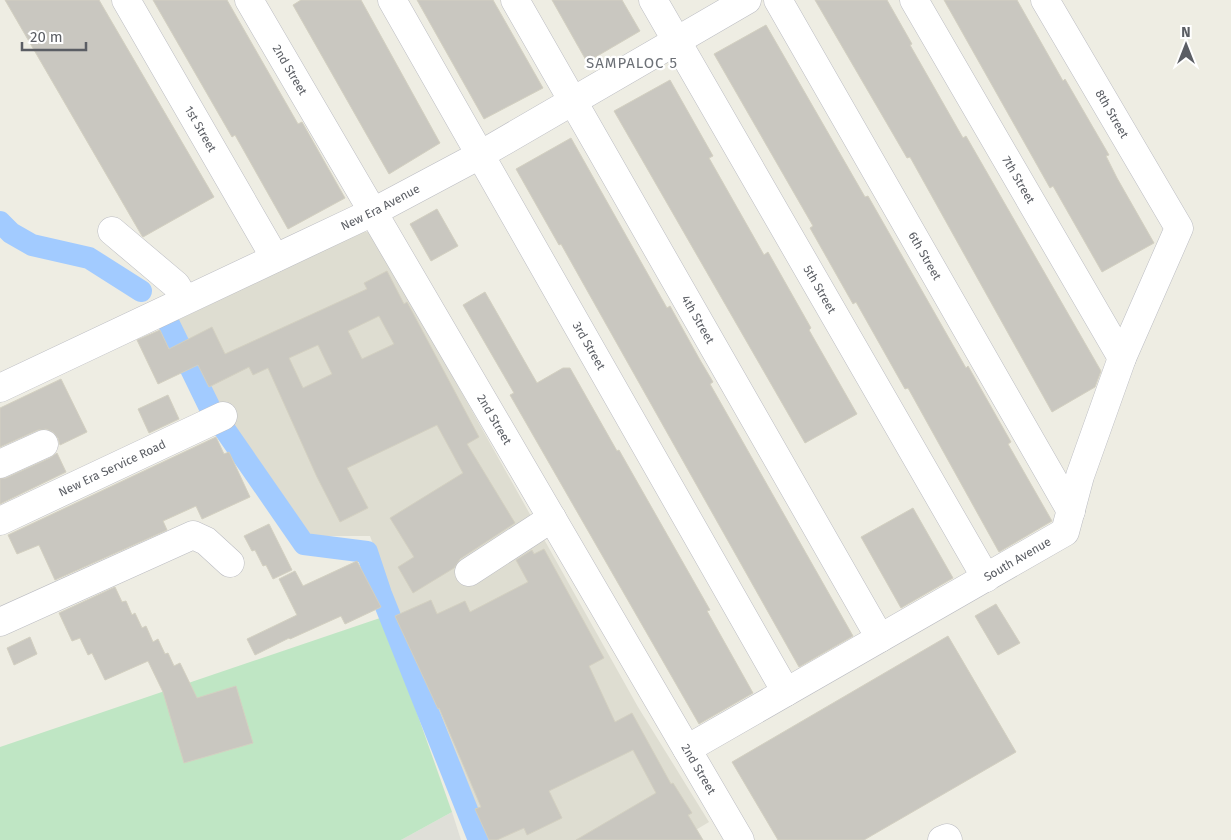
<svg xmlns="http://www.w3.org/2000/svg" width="1231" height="840" viewBox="0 0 1231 840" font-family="'Fira Sans',sans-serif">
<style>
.industrial{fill:#dfdfd8}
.education{fill:#deddd1}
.green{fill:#bfe6c4}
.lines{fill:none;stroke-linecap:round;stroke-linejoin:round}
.canal{stroke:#a2cbff;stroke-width:22}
.building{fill:#c9c7c0;stroke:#d3d0c1;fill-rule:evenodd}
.minor-casing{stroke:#bbbcc2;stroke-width:29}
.minor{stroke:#fff;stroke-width:28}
.labels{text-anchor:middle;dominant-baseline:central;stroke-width:4.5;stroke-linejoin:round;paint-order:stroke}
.street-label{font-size:12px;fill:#5b5e64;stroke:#fff}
.quarter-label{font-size:15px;letter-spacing:1px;fill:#6c7076;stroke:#fff}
</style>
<rect width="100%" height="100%" fill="#eeede3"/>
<path class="industrial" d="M452,812L461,840H401Z"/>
<path class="education" d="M363,231L371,233L374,236L638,707L709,822L679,840H485L438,709L395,616L382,569L370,536H310L216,406L176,321Z"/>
<path class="green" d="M383,617L452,812L401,840H0V747Z"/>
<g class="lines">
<g class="canal">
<path d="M0,222L11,233L32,245L89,258L141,291"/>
<path d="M168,322L209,406"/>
<path d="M223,427L304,544L367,552L381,594L479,840"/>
</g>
</g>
<g class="building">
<path d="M5,0H99L214,197L143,237L142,236Z"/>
<path d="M153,0H227L298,124L302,122L345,198L288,229L235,135L232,137Z"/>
<path d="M301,0H361L440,143L389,174L293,5Z"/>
<path d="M417,0H493L543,88L484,119Z"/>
<path d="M552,0H622L640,31L587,62Z"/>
<path d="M815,0H887L912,44L910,45L963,138L966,136L1101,371L1095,387L1052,412L910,157L907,158Z"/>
<path d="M944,0H1017L1063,81L1065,79L1109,155L1106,156L1117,178L1154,243L1102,272L1053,186L1050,188Z"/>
<path d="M766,25L865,197L868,196L966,368L968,366L1011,442L1008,444L1052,521L999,552L908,388L905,389L856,302L853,304L810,228L813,226L714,54Z"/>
<path d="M670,80L713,156L709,158L764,255L768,252L811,328L809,330L857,414L805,443L614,111Z"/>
<path d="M571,138L667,308L670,306L700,360L713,382L710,384L853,636L799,667L584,285L561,244L559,245L516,169Z"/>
<path d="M437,209L458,246L431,261L410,224Z"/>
<path d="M387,271L404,304L407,302L479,437L467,444L515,523L460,559L454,568L413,593L398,567L414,557L390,518L463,473L437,425L347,468L368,508L340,522L317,477L268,368L253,375L249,367L209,387L198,365L158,384L137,340L160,330L169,349L212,327L225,354L367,289L364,283ZM379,316L394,344L362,359L348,331ZM318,345L332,374L303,388L289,358Z"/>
<path d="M485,292L537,383L563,368H570L617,451L619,450L710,610L707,611L753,693L699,724L510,395L514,393L463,305Z"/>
<path d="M61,379L87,432L60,445L58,438L53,432L46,429L38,430L0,447V408Z"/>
<path d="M168,395L179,419L149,433L138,409Z"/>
<path d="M216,437L224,454L229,452L250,497L202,519L196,506L163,521L167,530L55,580L39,545L17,554L8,535Z"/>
<path d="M57,453L66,472L0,504V479L6,478L50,458Z"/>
<path d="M913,508L953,578L901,608L861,537Z"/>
<path d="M269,524L292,570L273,579L266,565L263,566L255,550L252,551L244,536Z"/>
<path d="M544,549L604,658L589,666L615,722L632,713L671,784L673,783L692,813L688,815L703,840H576L656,793L633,750L549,791L562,818L527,835L524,828L497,840H489L475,809L481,807L439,708L438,709L395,616L431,600L437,614L465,601L470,612L528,582L516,560L532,550L534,554Z"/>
<path d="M357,561L381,607L345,624L341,616L290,639L289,638L255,655L247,639L297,615L279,579L295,571L303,586Z"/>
<path d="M115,587L122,602L126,601L132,615L135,613L142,628L146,626L153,642L158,639L165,654L168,653L174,666L180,663L197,698L236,686L253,743L184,763L163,692L148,661L105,680L92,653L88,655L80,638L72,641L59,613Z"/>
<path d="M996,604L1020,643L998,655L975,616Z"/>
<path d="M948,636L1016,752L864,840H778L732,762Z"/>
<path d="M30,637L37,654L14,665L7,648Z"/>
</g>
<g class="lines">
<defs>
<g id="minor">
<path id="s1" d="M126,0L275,258"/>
<path id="s2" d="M249,0L740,840"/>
<path id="s3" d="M392,0L786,692"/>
<path id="s4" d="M515,0L880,638"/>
<path id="s5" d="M653,0L986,578"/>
<path id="s6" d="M778,0L1071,511"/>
<path id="s7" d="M914,0L1122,358"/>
<path d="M112,231L176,285L185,300"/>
<path id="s8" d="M0,388L373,212L480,155L747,0"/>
<path d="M0,464L44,444"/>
<path id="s9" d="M0,521L223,416"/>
<path d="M469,572L552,518"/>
<path d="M0,622L193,535L206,541L230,563"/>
<path id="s10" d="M687,749L1065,532L1080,476L1122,358L1179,228L1045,0"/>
<path d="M942,840L947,838L948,840"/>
</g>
</defs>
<use href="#minor" class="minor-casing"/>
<use href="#minor" class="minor"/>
</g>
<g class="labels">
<g class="street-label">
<text stroke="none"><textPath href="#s2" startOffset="81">2nd Street</textPath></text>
<text transform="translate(1112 114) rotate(60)">8th Street</text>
<text stroke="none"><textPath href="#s1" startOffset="149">1st Street</textPath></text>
<text stroke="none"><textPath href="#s7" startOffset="208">7th Street</textPath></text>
<text stroke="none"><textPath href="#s8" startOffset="421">New Era Avenue</textPath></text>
<text stroke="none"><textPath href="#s6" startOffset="295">6th Street</textPath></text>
<text stroke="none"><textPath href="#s5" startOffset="334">5th Street</textPath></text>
<text stroke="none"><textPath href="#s4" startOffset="368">4th Street</textPath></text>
<text stroke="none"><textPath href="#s3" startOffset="398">3rd Street</textPath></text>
<text stroke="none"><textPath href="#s2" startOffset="486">2nd Street</textPath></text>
<text stroke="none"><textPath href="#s9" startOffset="124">New Era Service Road</textPath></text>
<text stroke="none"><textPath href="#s10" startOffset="381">South Avenue</textPath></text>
<text stroke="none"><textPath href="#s2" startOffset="891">2nd Street</textPath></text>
</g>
<g class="quarter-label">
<text x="632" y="63">SAMPALOC 5</text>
</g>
</g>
<g transform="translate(1186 45)" stroke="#ffffff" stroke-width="4" paint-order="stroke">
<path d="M0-4L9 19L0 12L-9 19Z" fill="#5b5e64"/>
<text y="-8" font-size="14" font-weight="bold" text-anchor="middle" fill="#5b5e64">N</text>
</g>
<path d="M22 42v8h64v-8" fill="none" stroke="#5b5e64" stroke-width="2.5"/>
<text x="30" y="42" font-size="15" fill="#5b5e64" stroke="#ffffff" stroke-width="4" paint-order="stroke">20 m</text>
</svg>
